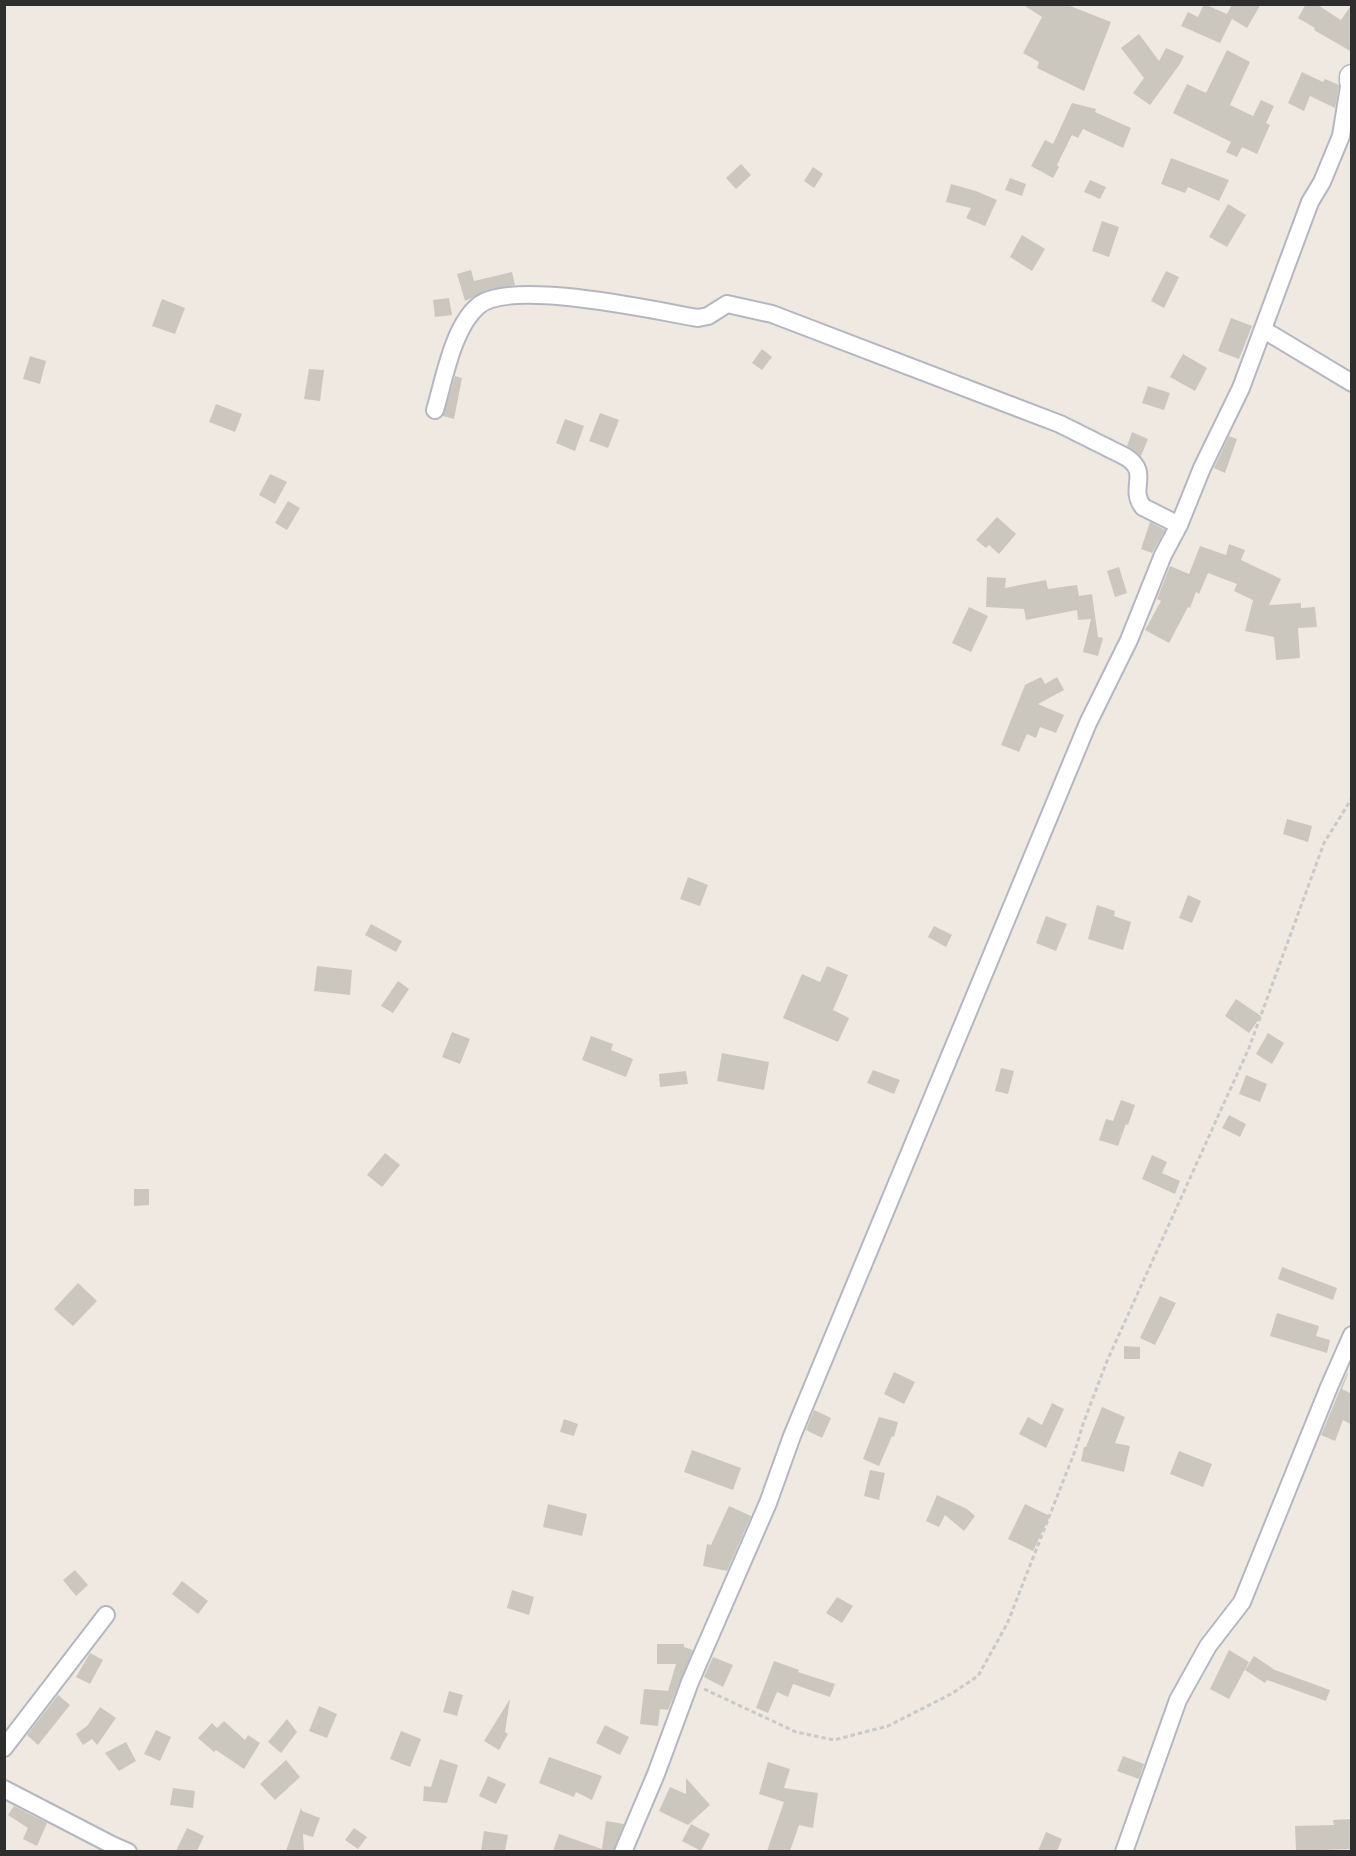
<svg xmlns="http://www.w3.org/2000/svg" width="1356" height="1856" viewBox="0 0 1356 1856" font-family="Roboto,sans-serif">
<style>
.building{fill:#cbc7bf}
.lines{fill:none;stroke-linecap:round;stroke-linejoin:round}
.minor-casing{stroke:#b4b7c1;stroke-width:20}
.secondary-casing{stroke:#b4b7c1;stroke-width:27}
.path{stroke:#c9c9c9;stroke-width:3;stroke-dasharray:4.5 3;stroke-linecap:butt}
.minor{stroke:#fff;stroke-width:16}
.secondary{stroke:#fff;stroke-width:24}
</style>
<rect width="100%" height="100%" fill="#efe9e1"/>
<g class="building">
<path d="M1022,4H1065L1111,22L1084,91L1037,68L1039,62L1023,53L1042,17Z"/>
<path d="M1204,4L1227,14L1232,4H1261L1247,28L1232,19L1220,43L1181,26L1188,12L1198,17Z"/>
<path d="M1306,4H1316L1341,20L1352,4V52L1314,30L1315,28L1298,18Z"/>
<path d="M1139,34L1159,61L1166,48L1184,56L1180,64L1150,105L1133,93L1144,78L1121,48Z"/>
<path d="M1227,50L1250,62L1230,105L1253,116L1261,100L1274,106L1266,123L1270,125L1257,154L1242,147L1237,157L1226,152L1231,142L1173,113L1187,84L1206,93Z"/>
<path d="M1302,72L1323,82L1325,79L1339,85L1335,108L1310,96L1304,111L1288,103Z"/>
<path d="M1072,103L1096,109L1095,112L1131,128L1123,148L1083,129L1078,138L1072,135L1057,165L1059,167L1053,178L1031,166L1045,140L1053,144Z"/>
<path d="M1171,158L1229,180L1219,201L1188,187L1185,193L1161,184Z"/>
<path d="M741,164L751,175L736,189L726,178Z"/>
<path d="M813,167L823,174L814,188L804,181Z"/>
<path d="M1010,178L1026,184L1022,196L1005,190Z"/>
<path d="M1090,180L1106,187L1100,199L1084,192Z"/>
<path d="M951,184L976,191L997,200L985,226L966,218L971,208L946,202Z"/>
<path d="M1228,204L1246,215L1227,247L1209,237Z"/>
<path d="M1102,221L1119,227L1109,257L1092,251Z"/>
<path d="M1022,235L1045,249L1032,271L1010,257Z"/>
<path d="M471,270L474,281L512,272L515,285L491,289L465,301L457,274Z"/>
<path d="M1166,271L1179,277L1164,308L1151,301Z"/>
<path d="M449,298L452,315L435,317L433,300Z"/>
<path d="M162,299L185,308L175,334L152,326Z"/>
<path d="M1231,318L1252,326L1239,359L1218,351Z"/>
<path d="M762,349L772,357L762,370L752,363Z"/>
<path d="M1183,354L1207,368L1195,391L1170,377Z"/>
<path d="M30,356L46,361L40,384L23,379Z"/>
<path d="M309,369L324,370L320,401L304,399Z"/>
<path d="M455,376L462,378L454,419L443,416Z"/>
<path d="M1148,386L1170,393L1164,410L1142,403Z"/>
<path d="M216,404L242,414L235,432L209,422Z"/>
<path d="M600,413L619,420L608,448L589,441Z"/>
<path d="M565,419L584,426L575,451L556,443Z"/>
<path d="M1132,432L1148,439L1141,456L1127,446Z"/>
<path d="M1229,436L1237,439L1225,473L1214,468Z"/>
<path d="M270,474L287,482L275,504L259,495Z"/>
<path d="M288,501L300,508L287,530L275,523Z"/>
<path d="M997,517L1016,534L999,554L989,545L986,548L976,540Z"/>
<path d="M1150,522L1165,530L1152,553L1141,549Z"/>
<path d="M1229,544L1245,550L1241,560L1281,579L1269,605L1301,603V608L1315,607L1317,627L1298,628L1300,658L1276,660L1274,637L1245,631L1253,600L1234,591L1237,584L1208,573L1199,594L1196,592L1190,608L1188,607L1169,643L1145,630L1161,601L1157,599L1170,566L1189,574L1200,546L1226,555Z"/>
<path d="M1119,567L1127,593L1115,597L1107,571Z"/>
<path d="M987,577L1006,578L1005,588L1046,580L1048,589L1077,585L1079,596L1092,594L1098,637L1103,638L1098,656L1083,652L1091,619L1078,620L1077,610L1026,620L1024,609L986,607Z"/>
<path d="M969,607L988,616L971,652L952,643Z"/>
<path d="M1041,677L1045,684L1057,677L1064,690L1038,704L1064,715L1056,733L1040,727L1036,738L1027,734L1019,752L1001,745L1025,685Z"/>
<path d="M1287,819L1312,826L1308,842L1283,834Z"/>
<path d="M688,877L708,885L700,906L680,899Z"/>
<path d="M1188,895L1201,901L1192,923L1179,918Z"/>
<path d="M1097,905L1115,911L1114,916L1131,922L1123,950L1088,939Z"/>
<path d="M1046,916L1067,924L1056,951L1036,943Z"/>
<path d="M371,924L402,941L396,952L365,935Z"/>
<path d="M934,926L952,935L946,947L928,937Z"/>
<path d="M317,966L352,970L350,995L314,991Z"/>
<path d="M827,966L848,975L833,1010L849,1018L838,1042L783,1018L802,974L820,982Z"/>
<path d="M398,981L409,989L393,1013L381,1006Z"/>
<path d="M1236,999L1261,1016L1249,1033L1225,1016Z"/>
<path d="M452,1032L470,1039L460,1064L442,1057Z"/>
<path d="M1268,1033L1284,1043L1272,1064L1256,1054Z"/>
<path d="M591,1036L613,1044L611,1050L633,1059L626,1077L582,1060Z"/>
<path d="M722,1053L769,1062L764,1090L717,1081Z"/>
<path d="M1001,1068L1014,1071L1008,1094L995,1091Z"/>
<path d="M873,1070L900,1080L894,1094L867,1083Z"/>
<path d="M686,1071L688,1084L660,1087L659,1074Z"/>
<path d="M1246,1075L1267,1084L1260,1102L1239,1094Z"/>
<path d="M1121,1100L1135,1105L1128,1125L1126,1124L1118,1146L1099,1140L1106,1119L1113,1121Z"/>
<path d="M1229,1115L1246,1124L1240,1137L1222,1128Z"/>
<path d="M385,1153L400,1165L382,1187L367,1175Z"/>
<path d="M1152,1155L1167,1162L1162,1173L1180,1181L1175,1194L1142,1179Z"/>
<path d="M134,1189H149V1205L134,1206Z"/>
<path d="M1282,1267L1337,1288L1333,1300L1278,1279Z"/>
<path d="M78,1283L97,1301L73,1326L54,1309Z"/>
<path d="M1160,1296L1176,1303L1155,1345L1140,1338Z"/>
<path d="M1277,1313L1319,1326L1316,1336L1330,1340L1327,1353L1270,1336Z"/>
<path d="M1124,1346L1140,1347V1359H1124Z"/>
<path d="M894,1372L915,1382L904,1404L884,1394Z"/>
<path d="M1347,1373L1348,1374L1342,1389L1352,1394V1425L1343,1420L1335,1441L1321,1435Z"/>
<path d="M1052,1403L1064,1409L1046,1448L1019,1434L1028,1417L1042,1425Z"/>
<path d="M1102,1407L1125,1417L1115,1443L1130,1446L1124,1472L1081,1461L1084,1447H1086Z"/>
<path d="M814,1410L831,1418L822,1438L806,1430Z"/>
<path d="M879,1417L898,1422L894,1437L892,1436L879,1466L863,1459Z"/>
<path d="M564,1419L578,1424L574,1436L560,1432Z"/>
<path d="M692,1450L741,1468L733,1490L684,1472Z"/>
<path d="M1179,1451L1212,1464L1203,1487L1170,1474Z"/>
<path d="M870,1470L885,1473L879,1500L864,1496Z"/>
<path d="M937,1495L967,1509L975,1516L964,1531L945,1515L939,1527L926,1521Z"/>
<path d="M548,1504L587,1514L582,1536L543,1527Z"/>
<path d="M1025,1504L1050,1516L1033,1551L1008,1539Z"/>
<path d="M729,1506L751,1516L727,1571L703,1566L707,1544L711,1545Z"/>
<path d="M75,1570L88,1585L76,1596L63,1580Z"/>
<path d="M182,1581L208,1601L198,1614L172,1594Z"/>
<path d="M512,1590L534,1597L529,1615L507,1608Z"/>
<path d="M837,1597L853,1606L842,1623L826,1613Z"/>
<path d="M657,1644H684V1647L693,1650L668,1710L660,1709L658,1726L640,1724L644,1689L668,1691L676,1664H657Z"/>
<path d="M1229,1650L1249,1662L1229,1699L1210,1689Z"/>
<path d="M90,1653L103,1660L90,1684L76,1677Z"/>
<path d="M1254,1656L1275,1670L1330,1690L1326,1701L1267,1680L1265,1683L1245,1670Z"/>
<path d="M713,1657L733,1665L723,1687L704,1677Z"/>
<path d="M774,1661L799,1670L798,1672L835,1684L830,1697L793,1684L788,1697L777,1692L768,1713L756,1708Z"/>
<path d="M449,1691L463,1695L457,1716L443,1712Z"/>
<path d="M58,1695L70,1705L38,1745L27,1735Z"/>
<path d="M510,1699L505,1732L508,1734L499,1750L484,1741Z"/>
<path d="M319,1706L337,1714L327,1738L309,1731Z"/>
<path d="M100,1707L116,1718L97,1745L92,1739L83,1745L76,1734L87,1726Z"/>
<path d="M287,1719L297,1732L281,1753L268,1742Z"/>
<path d="M224,1721L245,1740L248,1735L260,1743L244,1769L216,1750L214,1752L198,1738L212,1723L217,1728Z"/>
<path d="M605,1725L629,1737L620,1755L596,1743Z"/>
<path d="M156,1730L171,1737L160,1761L144,1754Z"/>
<path d="M401,1731L421,1739L410,1767L390,1759Z"/>
<path d="M126,1742L136,1761L119,1771L105,1753Z"/>
<path d="M1123,1756L1144,1764L1139,1779L1117,1771Z"/>
<path d="M549,1757L602,1776L592,1800L576,1792L574,1797L539,1783Z"/>
<path d="M440,1759L458,1765L447,1803L423,1801L424,1786L431,1787Z"/>
<path d="M286,1760L300,1777L275,1800L260,1784Z"/>
<path d="M768,1762L790,1769L784,1788L818,1793L813,1828L799,1825L790,1851H767L784,1802L759,1794Z"/>
<path d="M488,1776L506,1784L496,1804L479,1796Z"/>
<path d="M686,1778L710,1805L688,1825L659,1811L670,1787L686,1794Z"/>
<path d="M173,1788L195,1791L193,1808L170,1805Z"/>
<path d="M14,1806L47,1823L37,1846L23,1839L28,1828L8,1815Z"/>
<path d="M301,1808L302,1811L320,1818L313,1837L303,1834L304,1851H286Z"/>
<path d="M1351,1819L1352,1849L1296,1851L1295,1826L1334,1825L1333,1820Z"/>
<path d="M606,1821L624,1824L613,1851H553L559,1834L602,1849Z"/>
<path d="M691,1824L710,1834L701,1851L682,1841Z"/>
<path d="M187,1828L204,1836L197,1851H176Z"/>
<path d="M354,1828L367,1837L358,1849L345,1840Z"/>
<path d="M484,1831L508,1835L505,1851H481Z"/>
<path d="M1046,1832L1062,1839L1057,1851H1038Z"/>
</g>
<g class="lines">
<defs>
<g id="minor">
<path d="M1264,330L1352,383"/>
<path d="M435,410C444,380 453,327 478,306C510,278 656,311 698,318L708,316L727,304L772,314L1060,424L1126,457C1151,473 1128,488 1143,507L1179,525"/>
<path d="M4,1748L106,1615"/>
<path d="M4,1789L112,1845L128,1852"/>
<path d="M623,1852L656,1774L690,1682L768,1503L792,1436L1088,723L1129,640L1163,555L1179,525L1202,468L1241,388L1310,202L1322,182L1341,136L1350,80"/>
<path d="M1124,1852L1178,1700L1208,1646L1242,1602L1329,1387L1352,1335"/>
</g>
<path id="secondary" d="M1352,77V81"/>
</defs>
<use href="#minor" class="minor-casing"/>
<use href="#secondary" class="secondary-casing"/>
<path class="path" d="M704,1689L796,1732L834,1740L888,1726L951,1694L978,1676L1007,1624L1075,1451L1083,1424L1107,1361L1249,1048L1324,843L1352,798"/>
<use href="#minor" class="minor"/>
<use href="#secondary" class="secondary"/>
</g>
<rect width="1356" height="1856" fill="none" stroke="#2e2e2e" stroke-width="12"/>
</svg>
